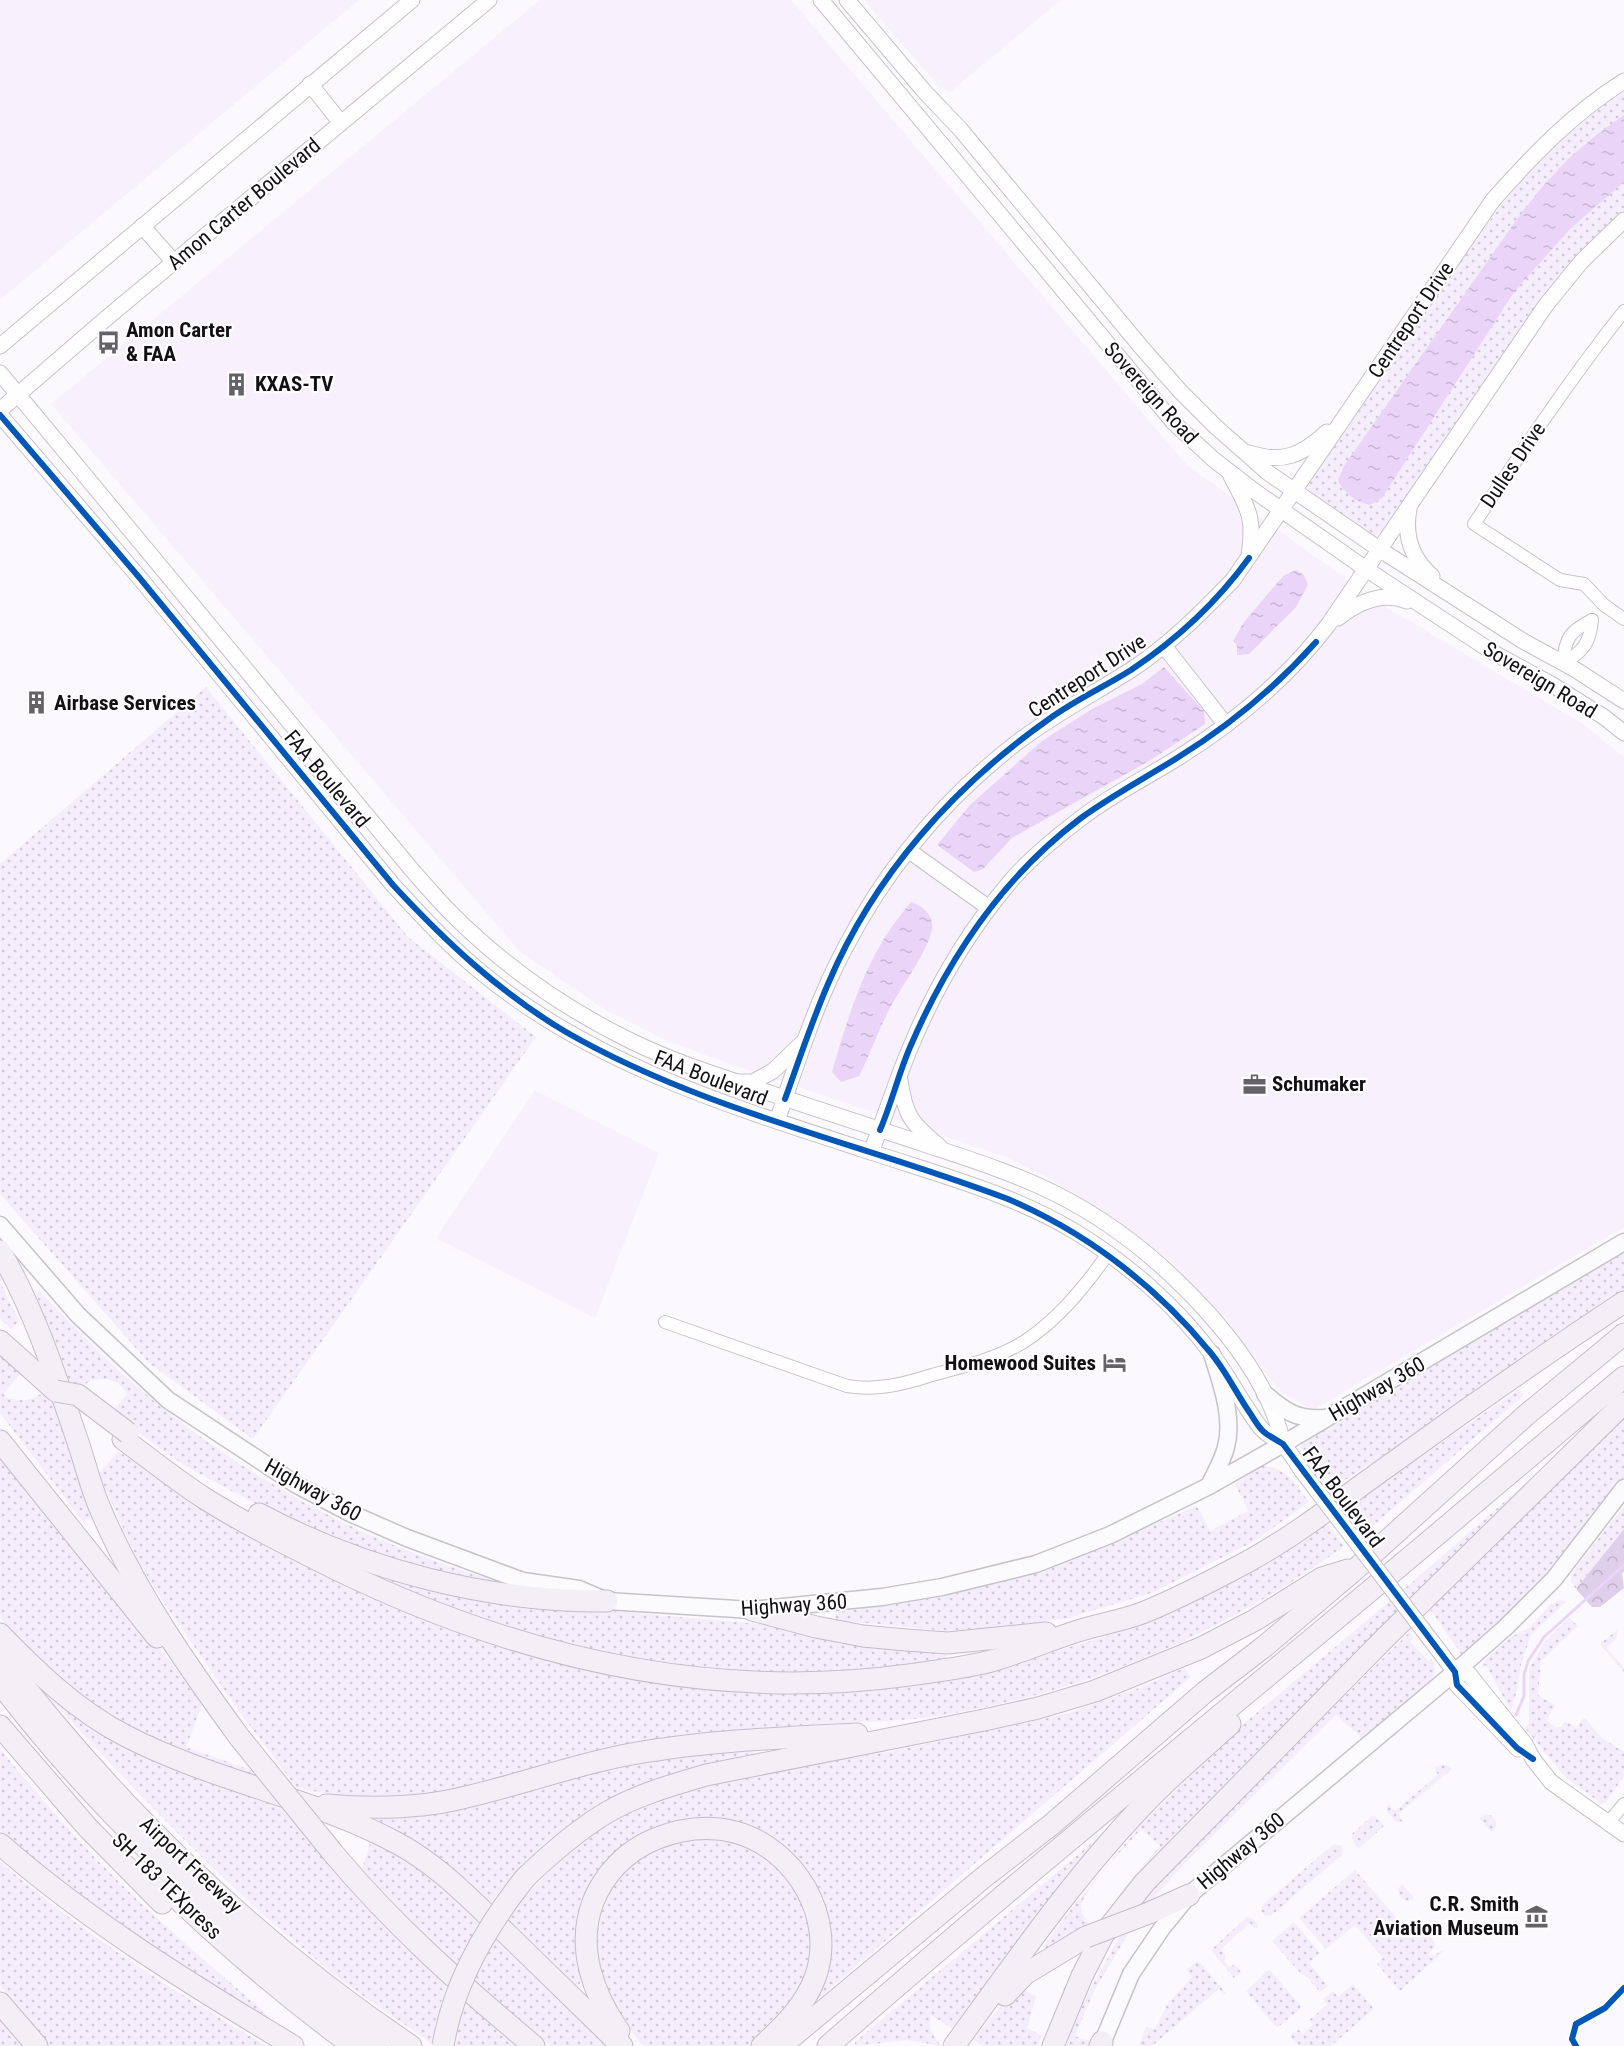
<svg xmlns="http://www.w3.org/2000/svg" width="1624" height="2046" viewBox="0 0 1624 2046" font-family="'Roboto Condensed',sans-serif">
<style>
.built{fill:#f8f0fd}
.grass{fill:url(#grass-dots)}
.forest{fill:url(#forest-crowns)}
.water{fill:url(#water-ripples)}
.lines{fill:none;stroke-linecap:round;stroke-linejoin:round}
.stream{stroke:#ead5f9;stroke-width:3}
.minor-casing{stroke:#c6c3c9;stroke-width:14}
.tertiary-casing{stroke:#c6c3c9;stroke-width:17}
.secondary-casing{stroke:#c6c3c9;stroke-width:19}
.motorway-casing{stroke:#c4bec9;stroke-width:23}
.minor{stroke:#fffeff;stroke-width:12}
.tertiary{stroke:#fffeff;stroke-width:15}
.secondary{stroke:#fbfafc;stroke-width:16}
.motorway{stroke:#f4eff7;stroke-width:21}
.tertiary-bridge-casing{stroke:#c6c3c9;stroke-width:17;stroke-linecap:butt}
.motorway-bridge-casing{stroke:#c4bec9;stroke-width:23;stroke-linecap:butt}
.tertiary-bridge{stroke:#fffeff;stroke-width:15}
.motorway-bridge{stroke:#f4eff7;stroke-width:21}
.cycleway-casing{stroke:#fff;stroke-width:10}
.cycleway{stroke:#0057b8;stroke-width:6}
.labels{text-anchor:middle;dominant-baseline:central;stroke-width:4.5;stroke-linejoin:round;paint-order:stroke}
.street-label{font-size:21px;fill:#120f15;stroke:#fff}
.poi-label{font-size:21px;font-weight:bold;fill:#120f15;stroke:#fff;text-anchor:start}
</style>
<defs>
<pattern id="grass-dots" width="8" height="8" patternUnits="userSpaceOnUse" patternTransform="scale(1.5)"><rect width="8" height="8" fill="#f5ecfc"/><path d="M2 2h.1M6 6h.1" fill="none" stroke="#d1c9d7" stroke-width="1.8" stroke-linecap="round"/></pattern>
<pattern id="forest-crowns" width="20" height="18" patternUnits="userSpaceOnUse" patternTransform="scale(1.5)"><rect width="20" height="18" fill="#dfcfeb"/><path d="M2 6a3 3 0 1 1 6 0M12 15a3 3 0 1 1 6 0" fill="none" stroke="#beb1c9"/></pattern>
<pattern id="water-ripples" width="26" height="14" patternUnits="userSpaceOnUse" patternTransform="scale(1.5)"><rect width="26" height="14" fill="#ead5f9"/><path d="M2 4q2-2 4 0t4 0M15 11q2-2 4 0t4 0" fill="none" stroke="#c8b6d5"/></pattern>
</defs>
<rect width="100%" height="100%" fill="#fcf9fe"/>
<g class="built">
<path d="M0,0H359L0,300Z"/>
<path d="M540,0H791L1186,464L1381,604L1583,724L1624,757V1227L1313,1410L1280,1392L1229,1323L1171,1262L1113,1219L1054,1181L1006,1157L733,1065L670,1042L604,1009L520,952L51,404Z"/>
<path d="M864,0H1061L950,92L940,88Z"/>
<path d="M535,1090L659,1153L595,1318L436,1238Z"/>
</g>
<g class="grass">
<path d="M1624,90V213L1382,533H1378L1376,537L1370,535L1307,492L1311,479C1354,420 1394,359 1435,298C1488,221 1542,140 1624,90Z"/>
<path d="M206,687L408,937L536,1037L253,1439L149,1363L0,1194V864Z"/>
<path d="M1624,1253V1292L1486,1388L1336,1486L1318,1464L1317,1458L1313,1460L1300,1447L1303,1441Z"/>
<path d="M0,1269L4,1275L38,1356L3,1280L0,1282L19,1321L11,1329L0,1319Z"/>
<path d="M38,1290C68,1320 97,1352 129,1380C236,1473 362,1544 499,1581V1585L420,1571L299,1527L185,1466L111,1413L127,1394C119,1377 95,1374 82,1387L78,1383L76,1386L68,1379L36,1294Z"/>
<path d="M0,1354L21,1373L3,1394L7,1398C22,1401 30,1402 42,1393L56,1404L94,1516L84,1523L0,1413Z"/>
<path d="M1518,1390L1522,1391L1523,1396L1368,1530L1349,1507Z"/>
<path d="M1624,1417V1477L1554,1569L1470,1651L1462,1655L1429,1608Z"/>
<path d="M1574,1441L1098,1924L1127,1884L1160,1846L1141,1829C1130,1842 1082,1891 1081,1907C1081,1914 1087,1922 1092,1927L1047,1949L1043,1947L1075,1904L1141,1825L1234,1732L1409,1585Z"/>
<path d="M0,1448L176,1669L202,1705L186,1747L256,1772L260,1778C221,1764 178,1752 141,1733C84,1704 42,1665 0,1618Z"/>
<path d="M118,1451L213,1514L271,1548L352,1588L474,1637L517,1652L674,1685L994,1669L1101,1638L1169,1611L1325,1522L1344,1546C1221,1636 1075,1697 923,1718C875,1724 825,1721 777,1728C736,1734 694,1744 653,1751C574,1766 496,1781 418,1796L373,1799L345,1797L297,1788L241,1714L162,1600L137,1559L99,1474Z"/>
<path d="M1261,1466C1286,1466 1295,1484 1309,1502L1256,1540L1154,1592L1069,1618L1003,1627L948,1631L835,1620L836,1612C911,1602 986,1589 1058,1564C1105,1547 1151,1525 1197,1506L1210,1531L1248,1511L1235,1484Z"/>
<path d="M1624,1506V1529L1576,1589L1571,1582L1572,1573Z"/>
<path d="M341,1564L602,1610L770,1625L944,1648L947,1659C920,1663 893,1668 866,1670C751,1680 633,1667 524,1634C462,1616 402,1588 341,1564Z"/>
<path d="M1559,1600L1567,1601L1531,1635L1521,1664L1518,1687L1511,1711L1488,1669L1485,1665L1481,1669L1484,1661L1511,1637L1529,1628L1551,1604Z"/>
<path d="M1569,1618L1578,1626L1541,1661L1538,1695L1555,1705L1547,1720L1555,1727H1561L1564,1722L1570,1723L1576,1728L1584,1717L1602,1738L1624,1752V1776L1606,1802L1602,1804L1565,1777L1525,1728L1529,1723V1669L1544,1643Z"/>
<path d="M1617,1630V1638L1606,1647L1624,1668V1672L1600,1644Z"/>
<path d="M1410,1632L1413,1637L1410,1642L1429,1661L1432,1659C1436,1666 1435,1674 1431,1681C1425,1693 1376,1728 1363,1739L1336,1715L1185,1863L1145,1908L1136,1910L1161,1879L1208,1830Z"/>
<path d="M1184,1668L1191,1677L818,1999L814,1996V1890L713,1821L604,1869L586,1978L576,1987L505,1918L577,1842L632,1809L693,1785L893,1751L1066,1714L1139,1688Z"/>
<path d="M53,1694L110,1737L157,1763L232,1789L276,1801L327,1861L447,1983L436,2019L432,2044C398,2019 361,1996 328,1969C226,1888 136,1792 48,1696Z"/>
<path d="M751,1748L755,1755H743L625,1790L581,1816L542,1846L490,1902L467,1881L432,1856L370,1818L435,1811L626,1765Z"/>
<path d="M0,1749C39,1796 79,1843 122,1885C170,1932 222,1975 272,2019L229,1996L98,1911L0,1831Z"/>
<path d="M1445,1764L1452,1769L1398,1814L1403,1821L1396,1822L1387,1811V1806L1390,1805L1395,1811L1438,1775L1434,1767Z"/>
<path d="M1130,1811L1037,1919L953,2029L931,2015C928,2030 933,2035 941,2046L907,2040L855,2046V2042L862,2036Z"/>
<path d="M1486,1814L1492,1816L1497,1824L1492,1833L1479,1818Z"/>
<path d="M1372,1816L1376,1817L1384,1826L1359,1848L1357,1847L1353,1841L1352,1834Z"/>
<path d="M710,1837C723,1840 739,1842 750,1848C759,1853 773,1861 780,1869C810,1901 822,1952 798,1992C785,2013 768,2029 749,2046H643C630,2029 615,2012 605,1994C593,1972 591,1923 602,1900C610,1883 629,1864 644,1853C659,1842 692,1838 710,1837Z"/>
<path d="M376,1838L483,1915L456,1965L409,1919L362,1869L371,1840Z"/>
<path d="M1334,1844L1341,1846L1343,1849L1342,1855L1272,1915L1265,1916L1261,1911L1263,1904Z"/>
<path d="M0,1862C84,1934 172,1991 267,2046H50L31,2028L0,1985Z"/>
<path d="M1355,1870L1406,1929L1417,1920L1434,1941L1435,1947L1428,1954L1431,1958L1442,1950L1443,1952L1400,1991L1377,1964L1383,1958L1355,1925L1326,1949L1299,1918Z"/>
<path d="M1402,1884L1414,1898L1412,1900L1406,1901L1400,1897L1398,1889Z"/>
<path d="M1247,1917L1252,1918L1258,1925L1257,1928H1254L1250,1923L1221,1949L1226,1956L1224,1961L1229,1966L1235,1965L1241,1972L1234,1978L1211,1950Z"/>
<path d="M1294,1922L1320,1953L1309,1963L1328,1986L1320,1992L1304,1974L1302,1975L1272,1941Z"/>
<path d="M1133,1926L1095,1989L1075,2036L1093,2043L1091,2046H1066L1076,2015L1124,1929Z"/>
<path d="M497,1931L614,2046H551L471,1978Z"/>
<path d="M1092,1942L1047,2046H1041L1064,1987L1083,1947Z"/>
<path d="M1199,1961L1226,1993L1224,1994L1219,1989L1152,2046H1139L1146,2027L1155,2029L1168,2003L1192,1977L1186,1969Z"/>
<path d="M1270,1970L1301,2006L1300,2009L1278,2027L1275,2026L1246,1991L1267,1971Z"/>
<path d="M1028,1984L1024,1989L1036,1997L1027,2028L1041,2035L1038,2046H982L973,2039L1004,2003Z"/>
<path d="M1353,1984L1374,2009L1331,2046H1299L1290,2036L1298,2029L1303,2034L1313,2025L1309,2020L1327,2005L1323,1999L1333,1991L1338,1997Z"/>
<path d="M464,2000L520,2046H453Z"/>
<path d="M0,2015L27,2046H0Z"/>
</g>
<path class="forest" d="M1624,1529V1571L1622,1573L1624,1588L1600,1607H1592L1576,1589Z"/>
<g class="water">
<path d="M1624,115V182L1570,229L1514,292L1382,498L1370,505C1357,502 1343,493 1338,480L1344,466L1522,212L1543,186L1568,159L1595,136Z"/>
<path d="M1296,570L1304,575L1308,585L1296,607L1249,654L1237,655V645L1233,641L1244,622L1283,576Z"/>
<path d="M1164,667L1204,711L1205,724L1149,761L1012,838L983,869L974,872L937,845L970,805L1042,741L1092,709L1142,684Z"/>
<path d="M911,902C923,906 934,915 932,929C927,955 897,991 886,1016C876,1036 869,1057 859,1076L841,1082L832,1072C846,1023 862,970 891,928C897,919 904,911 911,902Z"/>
</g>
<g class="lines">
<path class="stream" d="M1516,1715L1524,1696V1675L1528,1661L1544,1637L1624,1565"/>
<defs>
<g id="minor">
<path d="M1624,311C1570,379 1522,451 1474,524L1560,580L1584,584L1604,605L1624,619"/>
<path d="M1563,663C1565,638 1570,631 1592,620"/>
<path d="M1563,663C1583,652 1590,643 1592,620"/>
<path d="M665,1322L847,1386C877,1391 904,1384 932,1375C962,1367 995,1359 1022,1343C1057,1321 1084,1288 1107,1255"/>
<path d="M1608,1823L1624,1804"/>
</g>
<g id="tertiary">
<path d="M821,0L1174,423L1213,459L1253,490L1366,569L1494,653L1551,684L1604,717L1624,733"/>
<path d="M847,0L924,91L961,130L1142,348L1180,391L1216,427L1267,472L1379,549L1523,641L1576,670L1624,701"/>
<path d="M310,84L341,123"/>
<path d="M142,226L174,262"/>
<path d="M0,346L412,0"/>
<path d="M0,373L412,870C425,885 438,900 452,914C504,966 567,1010 633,1042C670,1060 710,1073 749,1086C807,1106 866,1125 924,1144C969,1159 1014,1173 1056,1194C1114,1223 1166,1266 1209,1314C1242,1351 1273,1395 1283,1444"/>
<path d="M0,410L109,316L489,0"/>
<path d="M0,415L138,576L393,885C420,914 446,943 476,968C587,1062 726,1105 862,1149C933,1173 1009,1192 1074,1231C1127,1263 1178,1307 1214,1357C1231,1380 1243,1405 1260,1427C1266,1435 1275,1438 1282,1444C1290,1451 1296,1462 1302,1471"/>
<path d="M1249,453C1283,464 1302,455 1327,432"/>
<path d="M1231,476C1248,509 1255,516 1249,555"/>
<path d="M1409,509C1404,536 1411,558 1432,576"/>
<path d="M1338,618C1358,602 1382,591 1407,601"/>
<path d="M1164,646L1226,725"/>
<path d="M908,850L989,908"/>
<path d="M900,1080C905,1116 911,1123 939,1146"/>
<path d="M738,1082H753L773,1071L802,1043"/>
<path d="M777,1121C797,1063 816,1002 845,948C887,867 947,796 1019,741C1055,714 1093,694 1131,670C1169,645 1201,613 1233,580L1493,200C1533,155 1573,113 1624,81"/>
<path d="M871,1152C885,1117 896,1081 911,1046C935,988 968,932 1009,883C1029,859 1055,838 1080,819C1109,796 1144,779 1176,759C1234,723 1287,679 1328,625L1546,305L1581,262L1624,220"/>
<path d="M1433,1643L1455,1672L1457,1685L1518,1749"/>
<path d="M1455,1672L1469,1674L1472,1678L1525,1744L1533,1759L1551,1782L1624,1834"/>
</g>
<g id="secondary">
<path d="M0,1225L78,1315L168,1400L297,1485L350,1513L407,1538L523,1581L579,1589L607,1601L752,1610L882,1597L942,1587L1036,1564L1110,1535L1209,1486L1283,1444L1624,1242"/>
<path d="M1265,1394C1286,1412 1297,1420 1325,1418"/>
<path d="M1209,1486C1215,1473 1223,1460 1226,1447C1234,1417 1221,1383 1212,1354"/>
<path d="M1101,2046L1131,1974L1162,1928L1189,1895L1455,1672L1506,1627L1554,1579L1624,1488"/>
</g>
<g id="motorway">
<path d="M0,1251C36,1313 56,1378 79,1445C86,1467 92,1491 102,1513C137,1594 188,1667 240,1738"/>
<path d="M0,1341L56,1391"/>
<path d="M123,1439C150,1459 176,1480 204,1498C237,1519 272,1537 306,1554C494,1651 697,1704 909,1675C936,1671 964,1668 991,1661C1020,1653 1049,1640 1078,1631C1099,1624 1121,1621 1142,1613C1178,1599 1213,1580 1247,1562C1300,1533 1348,1494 1398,1459C1472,1405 1547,1353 1624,1302"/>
<path d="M0,1441L157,1637"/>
<path d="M259,1514C365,1570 487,1602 607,1601"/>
<path d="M752,1610L816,1627L863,1636L906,1640L948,1643L1046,1633"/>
<path d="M0,1634C38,1673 77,1711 126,1736C213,1781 311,1797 397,1843C440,1866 473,1902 508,1935C546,1972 584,2009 622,2046"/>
<path d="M0,1655C114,1805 254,1941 411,2046"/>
<path d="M0,1683C107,1824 239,1942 381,2046"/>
<path d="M0,1726L88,1828L162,1903"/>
<path d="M326,1805C373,1809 420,1809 466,1797C518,1785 568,1767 621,1756C697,1741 779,1738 857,1734"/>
<path d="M0,1844C89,1922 192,1985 293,2046"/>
<path d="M333,1853C393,1925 462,1986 534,2046"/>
<path d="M155,1877C217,1938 283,1994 353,2046"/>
<path d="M525,1878C550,1854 576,1831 606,1813C636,1795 672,1785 706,1775L984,1720L1038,1708L1095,1691L1201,1648L1255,1620L1322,1578L1348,1570"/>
<path d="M1149,1913L1189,1895"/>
<path d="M1005,1995L1025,1974L1086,1937"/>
<path d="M0,2003L37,2046"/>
<path d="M619,2031C593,1994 576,1947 593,1902C604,1874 626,1851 655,1839C680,1829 708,1825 735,1832C795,1848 837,1918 815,1978C805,2005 783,2027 762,2046"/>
<path d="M781,2046L984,1877L1051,1825L1205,1692L1265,1646L1358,1567L1525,1416L1624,1334"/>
<path d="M828,2046C998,1897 1174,1754 1348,1609C1441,1532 1532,1454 1624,1377"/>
<path d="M954,2046C1016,1961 1076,1874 1149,1799C1175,1772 1203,1749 1230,1724"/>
<path d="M1053,2046L1082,1976L1103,1935L1145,1882L1384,1639L1624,1403"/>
<path d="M1100,2046L1102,2042"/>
</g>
</defs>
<use href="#minor" class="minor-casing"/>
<use href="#tertiary" class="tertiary-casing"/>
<use href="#secondary" class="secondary-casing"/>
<use href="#motorway" class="motorway-casing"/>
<use href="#minor" class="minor"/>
<use href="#tertiary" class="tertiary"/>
<use href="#secondary" class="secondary"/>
<use href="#motorway" class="motorway"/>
<defs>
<path id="tertiary-bridge" d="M1302,1471L1433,1643"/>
<g id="motorway-bridge">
<path d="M56,1391L78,1395L128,1433"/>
<path d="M240,1738L333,1853"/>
<path d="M1086,1937L1149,1913"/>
<path d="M443,2046C453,1983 486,1927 525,1878"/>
</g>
</defs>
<use href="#tertiary-bridge" class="tertiary-bridge-casing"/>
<use href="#motorway-bridge" class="motorway-bridge-casing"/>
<use href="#tertiary-bridge" class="tertiary-bridge"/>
<use href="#motorway-bridge" class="motorway-bridge"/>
<defs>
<g id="cycleway">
<path d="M0,415L138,576L393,885C445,941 500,993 566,1032C703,1111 861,1143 1008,1199C1087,1233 1155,1285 1210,1352C1226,1371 1236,1393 1250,1413C1254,1419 1258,1427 1264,1432C1269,1436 1276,1440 1283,1444L1455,1672L1457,1685L1517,1748L1533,1759"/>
<path d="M785,1099C799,1060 812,1021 828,984C874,875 954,786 1049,719C1075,700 1104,687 1131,670C1176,640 1217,602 1249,558"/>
<path d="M880,1130C892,1102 899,1072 911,1045C949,957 1004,876 1081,818C1111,796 1145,778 1177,758C1229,726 1275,688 1316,642"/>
<path d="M1576,2046L1572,2039L1576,2024L1605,2008L1624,1988"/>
</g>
</defs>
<use href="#cycleway" class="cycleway-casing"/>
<use href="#cycleway" class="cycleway"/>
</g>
<defs>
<symbol id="bus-bare" viewBox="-9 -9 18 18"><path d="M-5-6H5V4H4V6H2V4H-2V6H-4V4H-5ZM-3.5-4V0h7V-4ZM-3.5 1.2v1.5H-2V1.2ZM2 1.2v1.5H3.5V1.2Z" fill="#646167" stroke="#fff" stroke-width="2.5" paint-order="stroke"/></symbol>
<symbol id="building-bare" viewBox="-9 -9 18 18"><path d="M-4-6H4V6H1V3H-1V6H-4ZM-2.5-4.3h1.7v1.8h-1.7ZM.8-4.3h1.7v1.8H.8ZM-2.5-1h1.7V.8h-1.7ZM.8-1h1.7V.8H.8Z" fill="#646167" stroke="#fff" stroke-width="2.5" paint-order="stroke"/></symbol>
<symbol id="office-bare" viewBox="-9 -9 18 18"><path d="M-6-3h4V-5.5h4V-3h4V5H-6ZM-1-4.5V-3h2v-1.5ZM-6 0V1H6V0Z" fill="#646167" stroke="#fff" stroke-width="2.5" paint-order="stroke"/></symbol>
<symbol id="hotel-bare" viewBox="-9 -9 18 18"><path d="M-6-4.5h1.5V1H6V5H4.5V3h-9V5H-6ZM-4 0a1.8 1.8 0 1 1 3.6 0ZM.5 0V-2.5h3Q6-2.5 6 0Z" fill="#646167" stroke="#fff" stroke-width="2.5" paint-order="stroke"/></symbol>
<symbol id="museum-bare" viewBox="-9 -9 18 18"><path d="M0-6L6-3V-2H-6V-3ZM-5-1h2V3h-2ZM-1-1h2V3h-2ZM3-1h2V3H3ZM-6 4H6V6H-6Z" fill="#646167" stroke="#fff" stroke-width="2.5" paint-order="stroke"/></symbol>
</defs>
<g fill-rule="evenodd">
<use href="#bus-bare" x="92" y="326" width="33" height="33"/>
<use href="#building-bare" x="220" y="368" width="33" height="33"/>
<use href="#building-bare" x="20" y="686" width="33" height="33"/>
<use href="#office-bare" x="1238" y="1068" width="33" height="33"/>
<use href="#hotel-bare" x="1098" y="1346" width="33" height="33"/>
<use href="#museum-bare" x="1520" y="1900" width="33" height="33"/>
</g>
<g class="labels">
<g class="street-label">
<text transform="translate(244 204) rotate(-40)">Amon Carter Boulevard</text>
<text transform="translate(1411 320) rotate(-56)">Centreport Drive</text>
<text transform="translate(1151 393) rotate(48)">Sovereign Road</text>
<text transform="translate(1513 465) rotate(-56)">Dulles Drive</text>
<text transform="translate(1087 676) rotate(-33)">Centreport Drive</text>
<text transform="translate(1540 680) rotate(31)">Sovereign Road</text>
<text transform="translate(327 779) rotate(50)">FAA Boulevard</text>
<text transform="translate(711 1078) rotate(21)">FAA Boulevard</text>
<text transform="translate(1377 1389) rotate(-30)">Highway 360</text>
<text transform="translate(313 1490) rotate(29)">Highway 360</text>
<text transform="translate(1343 1497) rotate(53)">FAA Boulevard</text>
<text transform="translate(794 1605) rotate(-4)">Highway 360</text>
<text transform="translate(1241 1851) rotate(-40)">Highway 360</text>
<text transform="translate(191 1865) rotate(43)">Airport Freeway</text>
<text transform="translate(167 1886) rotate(44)">SH 183 TEXpress</text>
</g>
<g class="poi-label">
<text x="126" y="330">Amon Carter<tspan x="126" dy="24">&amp; FAA</tspan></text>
<text x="255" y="384">KXAS-TV</text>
<text x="54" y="703">Airbase Services</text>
<text x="1272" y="1084">Schumaker</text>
<text x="1096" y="1363" text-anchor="end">Homewood Suites</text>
<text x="1519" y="1904" text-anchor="end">C.R. Smith<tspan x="1519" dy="24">Aviation Museum</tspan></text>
</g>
</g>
</svg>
